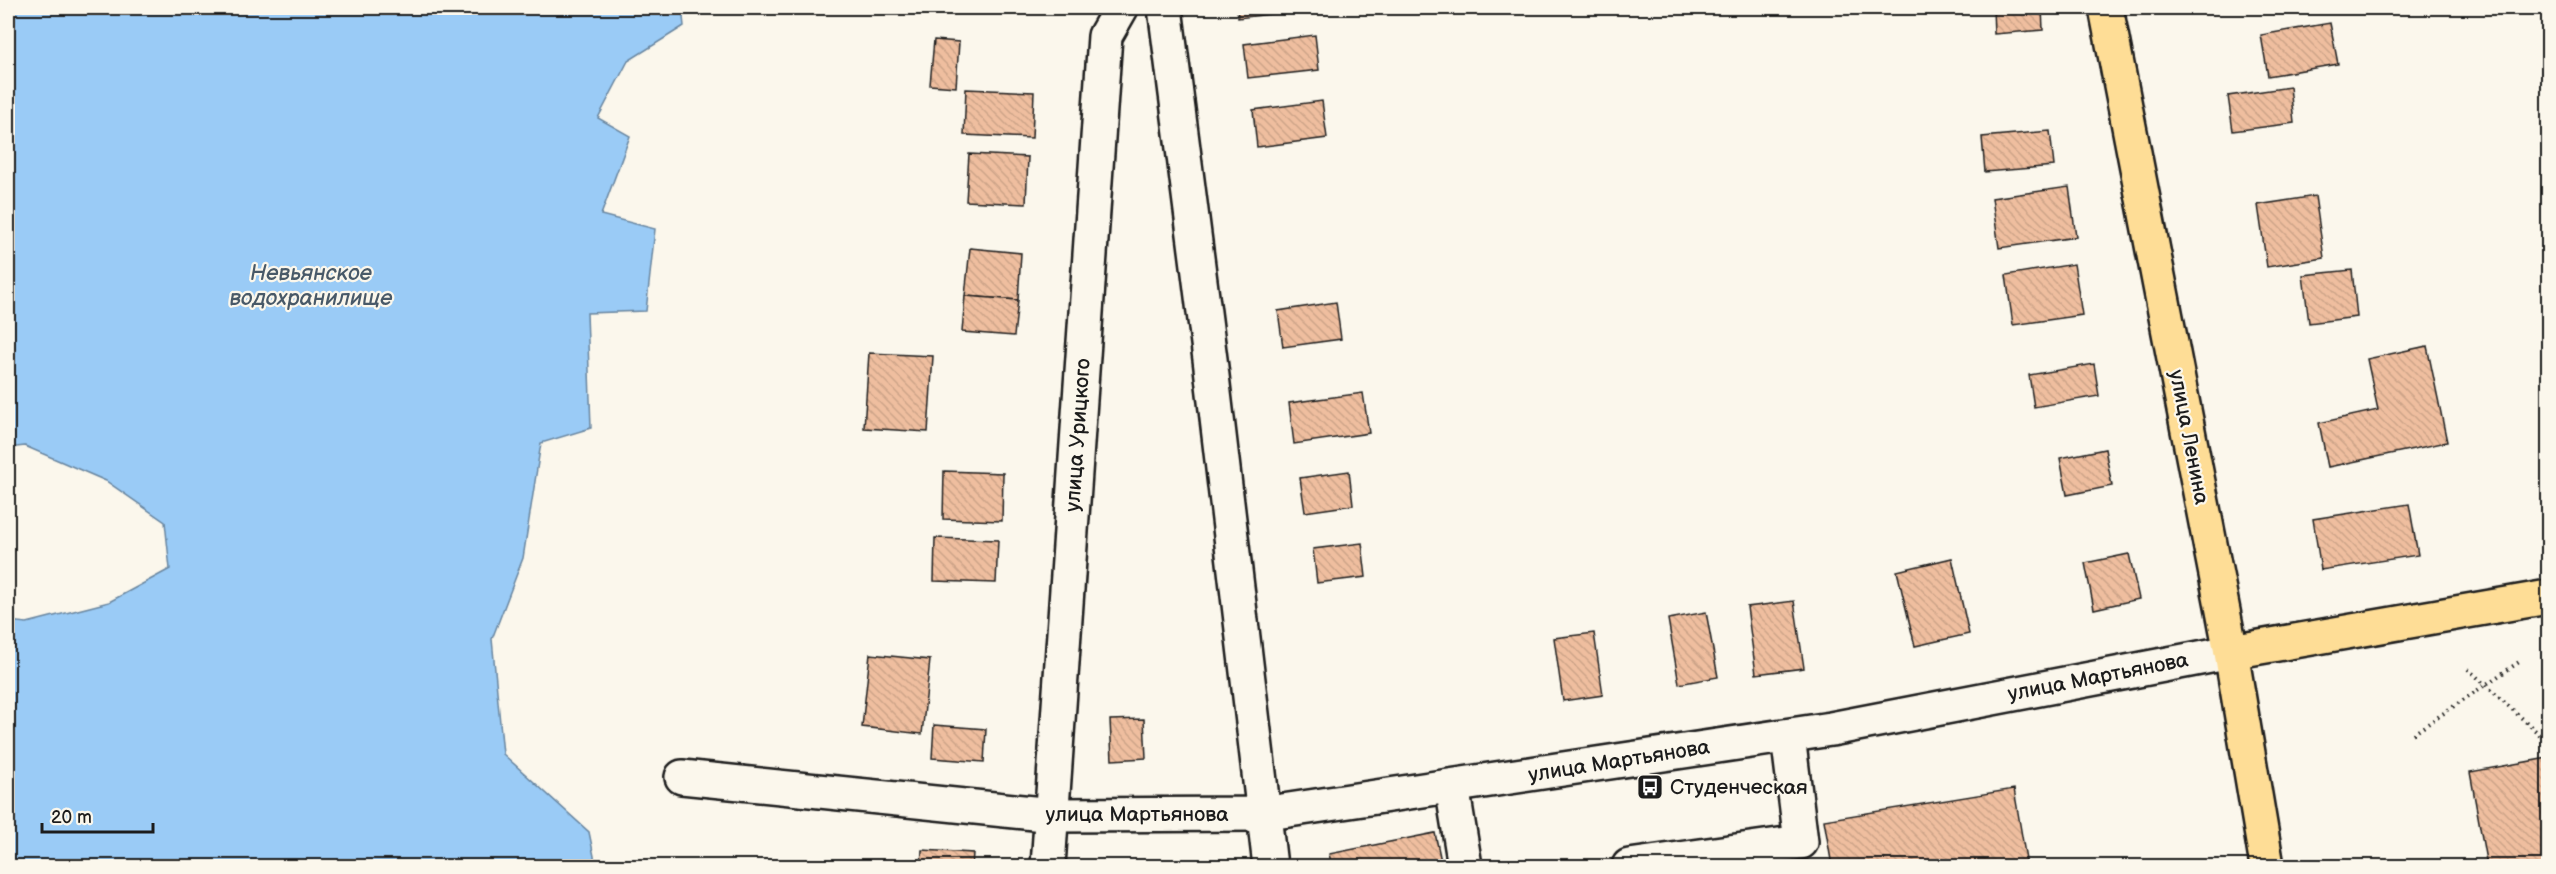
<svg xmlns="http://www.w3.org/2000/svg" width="2556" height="874" viewBox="0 0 2556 874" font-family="'Balsamiq Sans',sans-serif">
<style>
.water{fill:#9acbf6;stroke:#68859f;stroke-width:1.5}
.building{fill:url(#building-back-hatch);stroke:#1c1c1c;stroke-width:1.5}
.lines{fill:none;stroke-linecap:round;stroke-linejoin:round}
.minor-casing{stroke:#1c1c1c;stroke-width:38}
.major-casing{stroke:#1c1c1c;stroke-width:38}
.path{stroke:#1c1c1c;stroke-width:4;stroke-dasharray:1.5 4.5;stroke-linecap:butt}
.minor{stroke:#fbf7ec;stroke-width:33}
.major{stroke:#fedd96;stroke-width:33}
.labels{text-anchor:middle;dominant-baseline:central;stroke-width:4.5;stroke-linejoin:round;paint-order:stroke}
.street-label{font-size:21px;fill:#1c1c1c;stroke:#fbf7ec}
.poi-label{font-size:21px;fill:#1c1c1c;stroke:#fbf7ec;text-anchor:start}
.water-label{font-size:22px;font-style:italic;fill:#485968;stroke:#fbf7ec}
</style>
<defs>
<pattern id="building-back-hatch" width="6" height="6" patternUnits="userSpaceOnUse" patternTransform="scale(1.5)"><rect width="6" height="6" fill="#efbe9f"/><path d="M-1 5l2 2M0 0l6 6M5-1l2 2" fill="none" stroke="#cca388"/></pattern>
</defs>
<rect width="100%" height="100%" fill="#fbf7ec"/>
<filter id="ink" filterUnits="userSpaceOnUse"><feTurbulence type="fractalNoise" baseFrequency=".0167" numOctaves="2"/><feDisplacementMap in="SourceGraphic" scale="12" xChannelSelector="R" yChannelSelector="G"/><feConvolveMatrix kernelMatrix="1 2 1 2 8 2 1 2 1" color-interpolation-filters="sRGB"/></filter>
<g filter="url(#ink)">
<path class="water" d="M8,8H682L684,26L628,61L598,118L630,136L601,215L655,229L646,311L587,313L591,428L541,443L523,558L492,639L503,754L589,832L596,866H8V621L27,623L109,602L170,569L165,522L106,481L25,446L8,448Z"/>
<g class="building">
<path d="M1237,8H1296V11L1238,18Z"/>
<path d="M1993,8H2042L2043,30L1994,34Z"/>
<path d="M2330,23L2338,64L2268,76L2261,35Z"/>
<path d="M1315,35L1319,70L1248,78L1244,44Z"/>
<path d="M934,40L959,42L956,87L930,85Z"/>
<path d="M2290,87L2294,123L2233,131L2228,96Z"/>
<path d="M966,89L1034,92L1032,138L964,135Z"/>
<path d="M1322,101L1327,138L1257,147L1253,110Z"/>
<path d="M2050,131L2054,166L1985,172L1982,137Z"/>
<path d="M969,154L1028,157L1026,204L966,201Z"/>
<path d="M2069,187L2076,237L1999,248L1992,198Z"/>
<path d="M2315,196L2324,258L2267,267L2258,205Z"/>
<path d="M970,248L1021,253L1018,300L965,296Z"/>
<path d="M2074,264L2082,315L2013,325L2006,275Z"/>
<path d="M2352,270L2357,317L2309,323L2303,275Z"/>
<path d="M965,296L1018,300L1014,336L962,332Z"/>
<path d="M1336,302L1341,339L1283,347L1278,311Z"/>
<path d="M2427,346L2447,442L2328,467L2319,423L2378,410L2367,359Z"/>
<path d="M869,353L933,356L928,432L864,428Z"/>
<path d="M2094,364L2099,396L2034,407L2029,375Z"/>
<path d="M1363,393L1369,433L1294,444L1289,403Z"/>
<path d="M2105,449L2112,486L2067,495L2060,458Z"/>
<path d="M944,471L1003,473L1002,521L943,519Z"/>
<path d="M1349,471L1353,505L1305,512L1300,478Z"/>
<path d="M2409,504L2418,555L2321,570L2313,519Z"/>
<path d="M935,538L998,540L996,583L934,581Z"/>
<path d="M1362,543L1366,577L1317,583L1313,549Z"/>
<path d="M2129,554L2139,599L2094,609L2085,563Z"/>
<path d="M1952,558L1969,634L1915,646L1897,571Z"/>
<path d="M1794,601L1804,668L1756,674L1747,607Z"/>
<path d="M1706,612L1718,677L1679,684L1668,619Z"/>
<path d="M1594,633L1603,695L1563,701L1554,638Z"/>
<path d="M870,654L930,660L922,734L862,727Z"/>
<path d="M1144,719L1146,758L1112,760L1110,720Z"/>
<path d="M934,725L986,729L984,762L932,758Z"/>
<path d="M2548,758V866H2487L2470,772Z"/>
<path d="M2014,789L2027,866H1832L1824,820Z"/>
<path d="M1435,833L1442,866H1332L1329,854Z"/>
<path d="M922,850L973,853L972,866H921Z"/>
</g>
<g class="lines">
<defs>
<g id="minor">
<path d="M1165,8L1210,359L1270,866"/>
<path d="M682,777L1053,815L1262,814L1831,729L2231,652"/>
<path d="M1452,786L1465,866"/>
<path d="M1048,866L1105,36L1121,8"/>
<path d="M1629,866L1801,842L1788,736"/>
</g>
<g id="major">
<path d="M2106,8L2231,652L2267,866"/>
<path d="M2231,652L2548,597"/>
</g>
</defs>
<use href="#minor" class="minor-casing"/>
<use href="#major" class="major-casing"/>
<g class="path">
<path d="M2468,669L2548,742"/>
<path d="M2413,734L2522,660"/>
</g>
<use href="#minor" class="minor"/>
<use href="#major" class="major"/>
</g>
</g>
<defs>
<symbol id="bus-square" viewBox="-11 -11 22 22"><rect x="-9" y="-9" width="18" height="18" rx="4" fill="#1c1c1c" stroke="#fbf7ec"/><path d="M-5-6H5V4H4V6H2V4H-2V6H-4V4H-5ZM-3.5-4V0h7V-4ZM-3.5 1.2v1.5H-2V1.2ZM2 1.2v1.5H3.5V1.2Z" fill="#fff"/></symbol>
</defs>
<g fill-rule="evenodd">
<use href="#bus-square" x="1635" y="772" width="30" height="30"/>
</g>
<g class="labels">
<g class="street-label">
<text transform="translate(1078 435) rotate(-86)">улица Урицкого</text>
<text transform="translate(2189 437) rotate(79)">улица Ленина</text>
<text transform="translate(2098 677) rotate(-11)">улица Мартьянова</text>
<text transform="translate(1619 761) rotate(-9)">улица Мартьянова</text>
<text x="1137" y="814">улица Мартьянова</text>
</g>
<g class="poi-label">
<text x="1670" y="787">Студенческая</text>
</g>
<g class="water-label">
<text x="311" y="273">Невьянское<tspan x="311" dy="25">водохранилище</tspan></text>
</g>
</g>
<rect width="2556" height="874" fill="none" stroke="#fbf7ec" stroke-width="30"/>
<rect x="15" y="15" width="2526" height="844" fill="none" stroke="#1c1c1c" stroke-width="2" filter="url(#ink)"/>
<path d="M42 823v9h111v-9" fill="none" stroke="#1c1c1c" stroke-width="3"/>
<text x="51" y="823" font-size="18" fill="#1c1c1c" stroke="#fbf7ec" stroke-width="4.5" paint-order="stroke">20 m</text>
</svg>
